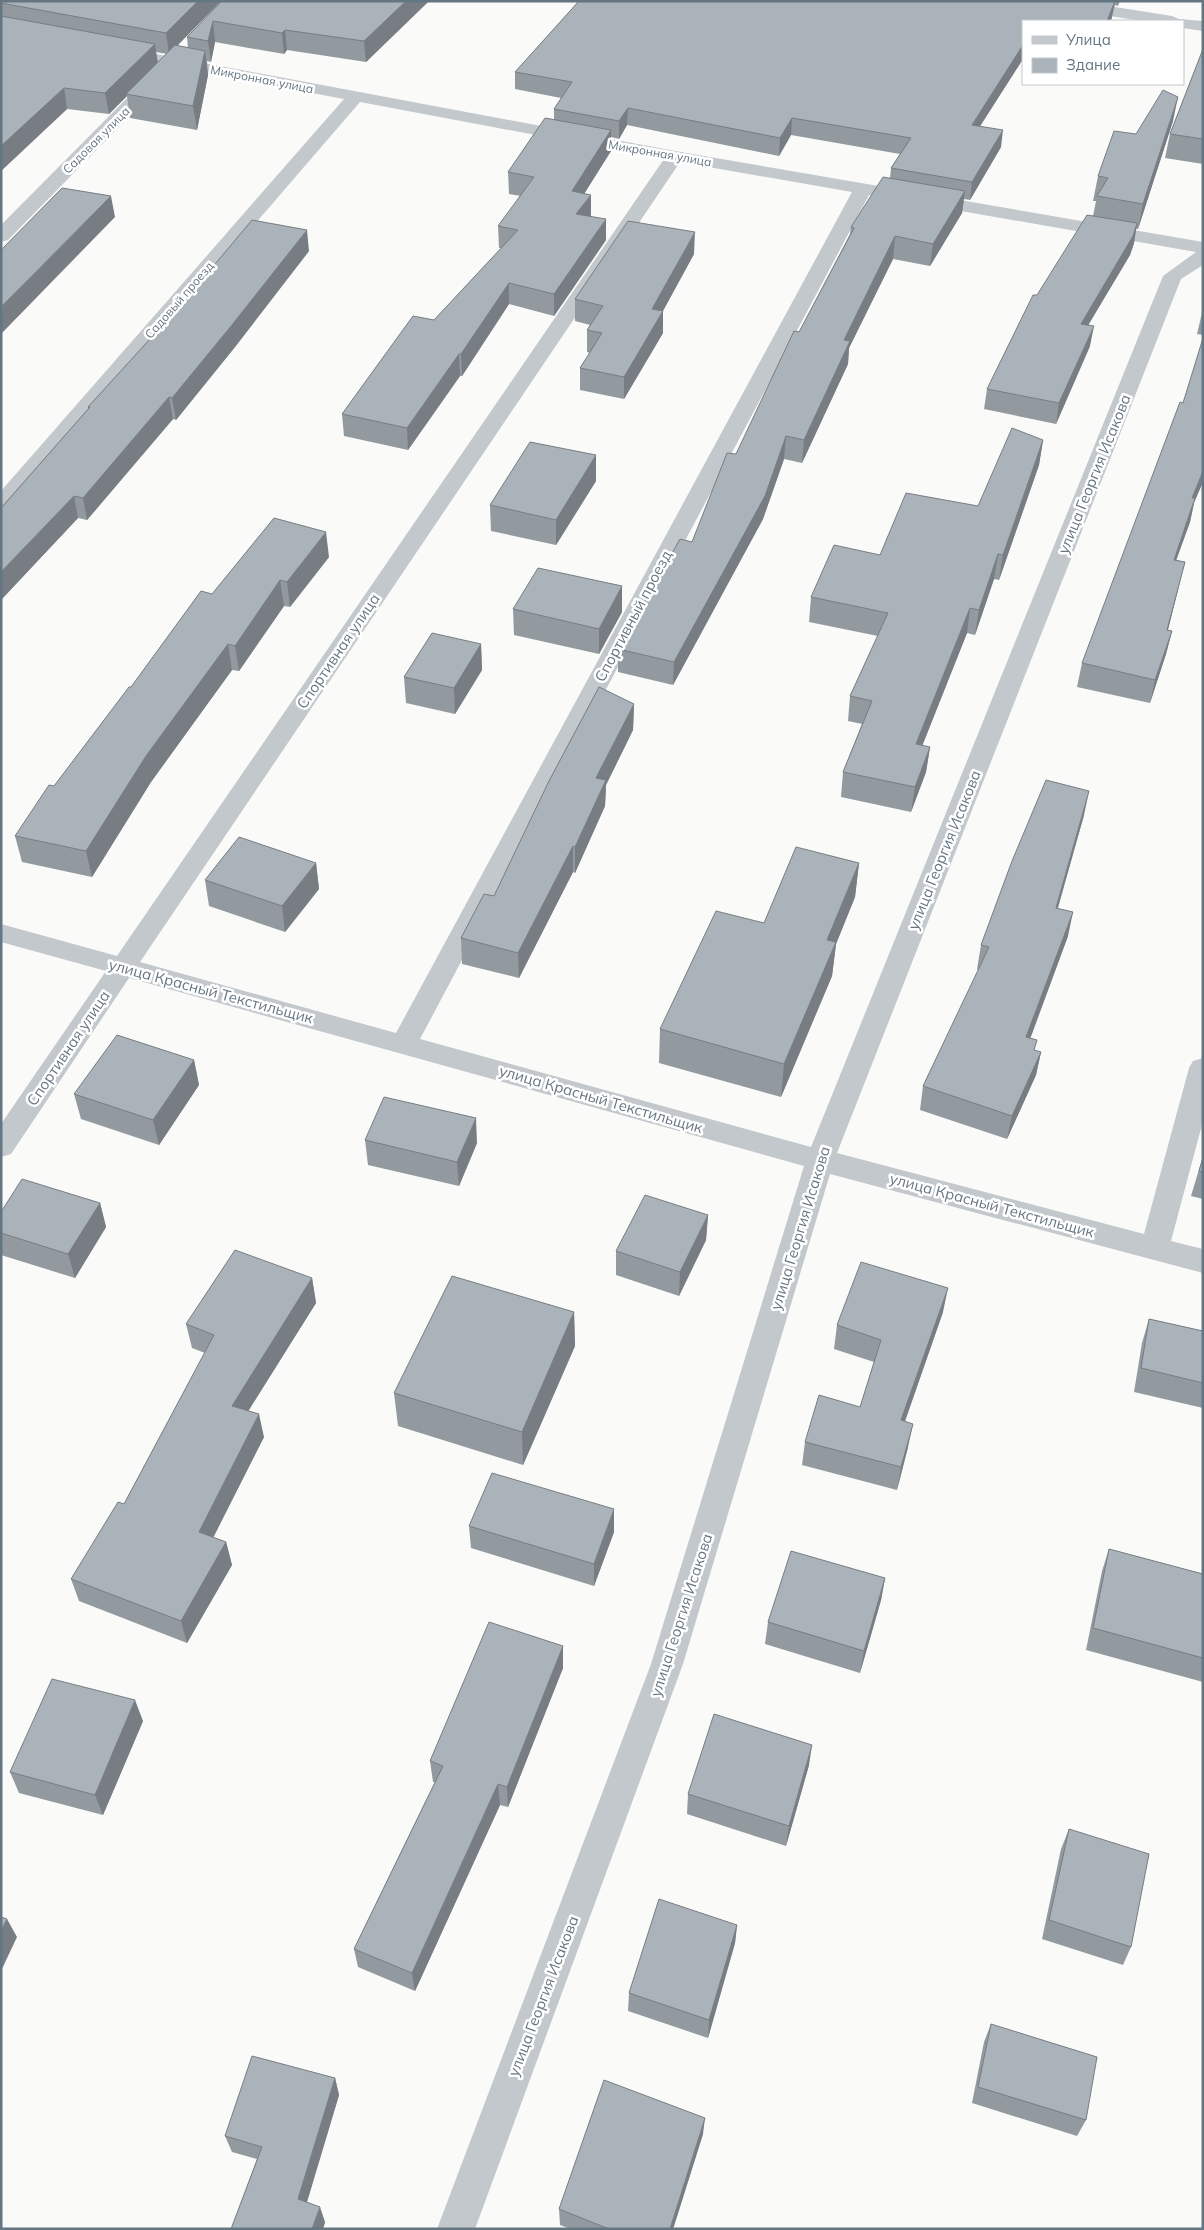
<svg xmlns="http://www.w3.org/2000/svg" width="1204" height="2230" viewBox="0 0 1204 2230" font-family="Mulish,sans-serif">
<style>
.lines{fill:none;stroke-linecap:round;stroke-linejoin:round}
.street{fill:#c3c8cc;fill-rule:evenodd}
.wall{fill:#929a9f;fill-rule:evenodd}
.shaded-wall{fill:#777d82}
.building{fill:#aab3b9;stroke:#777d82}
.labels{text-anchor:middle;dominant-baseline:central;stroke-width:5;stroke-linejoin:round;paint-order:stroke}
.far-street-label{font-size:12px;fill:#657683;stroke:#fff}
.street-label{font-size:15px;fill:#657683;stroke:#fff}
</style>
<rect width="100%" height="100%" fill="#fafaf8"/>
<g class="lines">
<g class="street">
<path d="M1036,1H1077L1172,16L1179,19L1203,21V31L1183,28V21H1142L1044,6Z"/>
<path d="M119,47L675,151L1203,242V265L1181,279L837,1153L1144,1234L1189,1068L1193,1061L1203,1058V1121L1171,1241L1203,1249V1273L830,1174L683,1664L475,2229H437L651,1664L804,1166L129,978L11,1154L1,1157V1124L106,971L1,942V924L117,956L664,159L360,102L9,509L1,510V491L344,99L113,56L111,52L113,48ZM680,162L852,192L396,1033L140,962ZM869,195L1196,252L1163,276L811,1147L420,1039Z"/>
<path d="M155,75L161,76L164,80L161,84L8,240L1,242V225L149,76Z"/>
</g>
</g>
<g class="wall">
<path d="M1,1H221L177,46L188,48L187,37L222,1H429L366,62L287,50L284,54L215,42L211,62L207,61L208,75L197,130L130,118L127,96L109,114L67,109L1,171ZM156,52L167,54L158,63Z"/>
<path d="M579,1H1120L1118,6L1115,5L1111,21H1023V59L980,126L1001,147L970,200L964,199L962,213L930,266L893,259L849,348L848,364L802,463L784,459L763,519L673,685L618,672V649L692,542L736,454L850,234L851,227L890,178L891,168L900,154L791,135L779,156L627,125L619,139L611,137V151L584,194L591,195V216L606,240L554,316L509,304L462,376H460L408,450L344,436L342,414L434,320L502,248H499L498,226L521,196L509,194L508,172L554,119V109L561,98L515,89V72Z"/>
<path d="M1203,49V164L1165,158L1170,134Z"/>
<path d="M1173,121L1138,229H1136L1134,243L1130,255L1088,325L1090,346L1056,424L984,409L987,389L1037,295L1093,216L1096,201H1093L1098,176L1136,134Z"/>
<path d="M309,251L235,347L176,420L173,419L87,520L78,518L1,600V508L88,409V407L200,284V282Z"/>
<path d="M694,254L663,311V333L624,399L580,390V368L590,353L587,352V330L590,325L575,321V299Z"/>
<path d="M1203,309V335L1197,334Z"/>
<path d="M1043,440L1039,465L999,580L994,579L975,635L967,633L922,746L930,747L926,772L911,812L841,797L843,772L862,724L848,721L850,696L878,636L809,622L811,597L880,555L978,506Z"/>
<path d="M596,481L556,545L491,531L490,505Z"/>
<path d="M1194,503L1190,522L1176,560L1185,562L1168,630L1172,631L1166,654L1150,703L1077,687L1082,663Z"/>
<path d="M329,557L290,607L284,606L239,671L232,670L151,782L92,877L22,862L15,836L131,687L212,594Z"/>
<path d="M513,609L622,612L599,654L514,635Z"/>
<path d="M481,644L482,670L455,714L406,703L404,677Z"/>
<path d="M634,704L633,730L606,785L605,806L575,873L573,872L519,978L462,964L461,938L494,896Z"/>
<path d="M1084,815L1058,908L1068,936L1030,1038L1037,1040L1034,1050L1041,1052L1036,1075L1007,1139L920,1110L923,1086L979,970L977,969L981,945Z"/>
<path d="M316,863L319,889L285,932L209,906L205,880Z"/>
<path d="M859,863L855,897L836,944L832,976L781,1097L659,1063L660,1029L764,923Z"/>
<path d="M194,1060L199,1085L159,1145L81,1119L74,1094Z"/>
<path d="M365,1140L477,1143L459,1186L368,1165Z"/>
<path d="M1203,1156V1199L1191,1196Z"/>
<path d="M100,1203L106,1227L75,1278L1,1255V1212Z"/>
<path d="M708,1215L706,1240L679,1296L616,1275V1251Z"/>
<path d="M312,1278L316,1303L248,1411L264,1437L213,1537L226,1542L232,1565L187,1643L79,1601L71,1579L124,1504L205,1353L192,1348L186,1324Z"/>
<path d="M574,1312L575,1346L523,1465L398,1426L394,1393Z"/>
<path d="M943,1312L905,1421L908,1447L897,1490L802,1465L805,1442L860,1407L874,1362L834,1349L837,1325Z"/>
<path d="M1149,1319L1203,1331V1408L1134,1392L1142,1343Z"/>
<path d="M469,1526L614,1532L594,1586L471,1548Z"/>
<path d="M1109,1549L1203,1574V1682L1086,1650L1102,1571Z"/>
<path d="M885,1578L881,1600L860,1673L765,1644L768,1622Z"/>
<path d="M563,1646V1668L508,1807L500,1805L415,1991L358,1967L354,1949L435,1782H433L430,1761Z"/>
<path d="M143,1721L103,1815L19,1793L10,1772Z"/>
<path d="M809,1765L786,1846L687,1814L688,1794Z"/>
<path d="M1069,1829L1131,1947L1123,1965L1042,1939L1061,1849Z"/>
<path d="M737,1925L735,1943L708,2038L628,2011L629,1993Z"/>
<path d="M991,2024L1086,2120L1077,2136L972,2103L984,2042Z"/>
<path d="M335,2078L339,2095L307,2202L325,2222L323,2229H231L257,2159L232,2152L225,2136Z"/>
<path d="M703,2134L673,2229H571L560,2225L559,2209Z"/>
</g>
<g class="shaded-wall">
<path d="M198,1H221L169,54L166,33Z"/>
<path d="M406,1H429L366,62L364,41Z"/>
<path d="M1115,1L1111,21H1107Z"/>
<path d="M213,21L215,42L211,62L208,41Z"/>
<path d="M285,30L287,50L284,54L282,33Z"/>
<path d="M155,44L158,65L126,94L127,96L109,114L105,93Z"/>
<path d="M1023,45V59L970,142L972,125Z"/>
<path d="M205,51L208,75L197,130L193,106Z"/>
<path d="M64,88L67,109L1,171V146Z"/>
<path d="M1178,97L1173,121L1138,229L1143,204Z"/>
<path d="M628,108L627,125L619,139V121Z"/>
<path d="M792,118L791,135L779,156L780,138Z"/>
<path d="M611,130V151L572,213V191Z"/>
<path d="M1003,130L1001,147L970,200L972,182Z"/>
<path d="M965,191L962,213L930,266L933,244Z"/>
<path d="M591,195V217L576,214Z"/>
<path d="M111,196L115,217L1,334V307Z"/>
<path d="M606,219V240L554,316V294Z"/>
<path d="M1137,223L1134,243L1130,255L1077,344L1081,324Z"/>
<path d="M307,230L309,251L235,347L176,420L172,398Z"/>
<path d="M695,232L694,254L653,329L663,311V333L624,399V377L652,309Z"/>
<path d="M895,236L893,259L849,348L848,364L802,463L804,440L844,340Z"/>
<path d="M509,283V304L462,376L461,354Z"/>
<path d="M1094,326L1090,346L1056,424L1059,403Z"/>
<path d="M459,354L460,376L408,450L407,428Z"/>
<path d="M169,397L173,419L87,520L83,498Z"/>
<path d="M786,436L784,459L763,519L673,685L674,662Z"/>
<path d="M1043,440L1039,465L999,580L1003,555Z"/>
<path d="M596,455V481L556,545V520Z"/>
<path d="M1203,471V482L1194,503L1190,522L1168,583L1174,560L1192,498Z"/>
<path d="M74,496L78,518L1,600V572Z"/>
<path d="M326,532L329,557L290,607L287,582Z"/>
<path d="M998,554L994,579L975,635L979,610Z"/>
<path d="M1185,562L1179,585L1162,653L1167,630Z"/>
<path d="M280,580L284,606L239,671L235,646Z"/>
<path d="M622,586V612L599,654V629Z"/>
<path d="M970,608L967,633L913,769L916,744Z"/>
<path d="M1172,631L1166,654L1150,703L1155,680Z"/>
<path d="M228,644L232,670L151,782L92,877L86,851L146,756Z"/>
<path d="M481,644L482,670L455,714L454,688Z"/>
<path d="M634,704L633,730L606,785L605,806L575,873V847L596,778Z"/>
<path d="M930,747L926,772L911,812L915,787Z"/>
<path d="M1089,791L1084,815L1051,931L1056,908Z"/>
<path d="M573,846V872L519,978L518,953Z"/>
<path d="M316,863L319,889L285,932L282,906Z"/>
<path d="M859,863L855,897L836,944L832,976L781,1097L784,1064L827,940Z"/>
<path d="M1073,912L1068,936L1022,1061L1026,1037Z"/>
<path d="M1041,1052L1036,1075L1007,1139L1012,1116Z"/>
<path d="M194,1060L199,1085L159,1145L153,1120Z"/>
<path d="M476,1118L477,1143L459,1186L457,1162Z"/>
<path d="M100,1203L106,1227L75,1278L68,1254Z"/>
<path d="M708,1215L706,1240L679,1296L680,1272Z"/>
<path d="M312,1278L316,1303L237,1429L232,1406Z"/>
<path d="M948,1288L943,1312L897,1444L901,1420Z"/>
<path d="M574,1312L575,1346L523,1465L522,1432Z"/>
<path d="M259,1414L264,1437L205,1554L199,1532Z"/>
<path d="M913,1424L908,1447L897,1490L901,1467Z"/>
<path d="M614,1509V1532L594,1586V1564Z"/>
<path d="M226,1542L232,1565L187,1643L181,1621Z"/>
<path d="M885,1578L881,1600L860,1673L864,1651Z"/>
<path d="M563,1646V1668L508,1807L507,1787Z"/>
<path d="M135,1700L143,1721L103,1815L95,1795Z"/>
<path d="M812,1745L809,1765L786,1846L789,1826Z"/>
<path d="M498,1784L500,1805L415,1991L412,1973Z"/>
<path d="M7,1919L17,1937L1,1971V1931Z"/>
<path d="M737,1925L735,1943L708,2038L709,2020Z"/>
<path d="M335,2078L339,2095L303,2215L298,2199Z"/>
<path d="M705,2118L703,2134L673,2229H670Z"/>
<path d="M320,2207L325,2222L323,2229H312Z"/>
</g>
<g class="building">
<path d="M1,1H198L166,33L1,3Z"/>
<path d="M222,1H406L364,41L285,30L282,33L213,21L208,41L187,37Z"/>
<path d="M579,1H1115L1107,21H1023V45L972,125L1003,130L972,182L891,168L911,138L792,118L780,138L628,108L619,121L554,109L572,82L515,72Z"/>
<path d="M1,16L155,44L105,93L64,88L1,146Z"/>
<path d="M175,45L205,51L193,106L126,94Z"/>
<path d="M1203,49V139L1170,134Z"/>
<path d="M1163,90L1178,97L1143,204L1097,196L1108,178L1098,176L1114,131L1136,134Z"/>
<path d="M545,118L611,130L572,191L591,195L576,214L606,219L554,294L509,283L461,354H459L407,428L342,414L413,316L434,320L518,230L498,226L534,177L508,172Z"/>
<path d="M883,177L965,191L933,244L895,236L844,340L850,341L804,440L786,436L765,496L674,662L618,649L680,539L692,542L727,453L736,454L794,331L799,332L854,228L851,227Z"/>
<path d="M62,188L111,196L1,307V250Z"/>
<path d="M1087,215L1137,223L1133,236L1081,324L1094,326L1059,403L987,389L1033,295H1037Z"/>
<path d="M252,220L307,230L232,325L172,398L169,397L83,498L74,496L1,572V508L90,407H88L202,282H200Z"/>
<path d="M628,221L695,232L652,309L663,311L624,377L580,368L602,333L587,330L603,306L575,299Z"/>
<path d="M1203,338V471L1192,498H1195L1174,560L1185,562L1167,630L1172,631L1155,680L1082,663L1180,402L1183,403Z"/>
<path d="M1012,428L1043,440L1003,555L998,554L979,610L970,608L916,744L930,747L915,787L843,772L872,701L850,696L888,613L811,597L834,545L880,555L906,493L978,506Z"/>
<path d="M530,442L596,455L556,520L490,505Z"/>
<path d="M274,518L326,532L287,582L280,580L235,646L228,644L146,756L86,851L15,836L49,785L54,786L129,687H131L201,591L212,594Z"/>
<path d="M538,568L622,586L599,629L513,609Z"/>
<path d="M432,633L481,644L454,688L404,677Z"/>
<path d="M599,687L634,704L596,778L606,780L575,847L573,846L518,953L461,938L484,894L494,896L549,781Z"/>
<path d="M1046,780L1089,791L1056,908L1073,912L1026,1037L1037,1040L1034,1050L1041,1052L1012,1116L923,1086L989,947L981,945L1012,861Z"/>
<path d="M239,837L316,863L282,906L205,880Z"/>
<path d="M796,847L859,863L827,940L836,942L784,1064L660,1029L716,911L764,923Z"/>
<path d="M117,1035L194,1060L153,1120L74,1094Z"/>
<path d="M384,1097L476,1118L457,1162L365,1140Z"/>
<path d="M1203,1158V1172L1199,1171Z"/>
<path d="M22,1179L100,1203L68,1254L1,1233V1212Z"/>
<path d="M645,1195L708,1215L680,1272L616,1251Z"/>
<path d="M235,1250L312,1278L232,1406L259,1414L199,1532L226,1542L181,1621L71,1579L118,1502L124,1504L214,1335L186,1324Z"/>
<path d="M861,1262L948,1288L901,1420L913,1424L901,1467L805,1442L819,1395L860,1407L881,1340L837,1325Z"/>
<path d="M452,1276L574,1312L522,1432L394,1393Z"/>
<path d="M1149,1319L1203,1331V1383L1141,1368Z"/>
<path d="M492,1473L614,1509L594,1564L469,1526Z"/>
<path d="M1109,1549L1203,1574V1658L1093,1628Z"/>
<path d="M791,1551L885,1578L864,1651L768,1622Z"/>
<path d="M489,1622L563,1646L507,1787L498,1784L412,1973L354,1949L443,1766L430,1761Z"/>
<path d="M52,1679L135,1700L95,1795L10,1772Z"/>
<path d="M714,1714L812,1745L789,1826L688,1794Z"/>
<path d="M1069,1829L1149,1854L1131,1947L1049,1920Z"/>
<path d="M659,1899L737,1925L709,2020L629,1993Z"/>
<path d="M1,1917L7,1919L1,1931Z"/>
<path d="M991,2024L1097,2057L1086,2120L978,2087Z"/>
<path d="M252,2056L335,2078L298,2199L320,2207L312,2229H231L262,2147L225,2136Z"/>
<path d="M604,2080L705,2118L670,2229H609L559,2209Z"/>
</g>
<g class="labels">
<g class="far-street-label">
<text transform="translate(262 79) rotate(11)">Микронная улица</text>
<text transform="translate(96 140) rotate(-45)">Садовая улица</text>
<text transform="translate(660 153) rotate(10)">Микронная улица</text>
<text transform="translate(179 300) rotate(-49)">Садовый проезд</text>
</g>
<g class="street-label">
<text transform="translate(1094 474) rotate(-68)">улица Георгия Исакова</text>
<text transform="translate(633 616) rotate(-62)">Спортивный проезд</text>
<text transform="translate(338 651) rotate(-56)">Спортивная улица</text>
<text transform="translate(944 850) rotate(-68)">улица Георгия Исакова</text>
<text transform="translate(211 991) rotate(15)">улица Красный Текстильщик</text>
<text transform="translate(68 1048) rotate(-56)">Спортивная улица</text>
<text transform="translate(601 1099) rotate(16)">улица Красный Текстильщик</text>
<text transform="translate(992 1205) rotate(15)">улица Красный Текстильщик</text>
<text transform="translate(800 1228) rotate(-73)">улица Георгия Исакова</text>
<text transform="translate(681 1615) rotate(-72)">улица Георгия Исакова</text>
<text transform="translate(543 1996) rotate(-69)">улица Георгия Исакова</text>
</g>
</g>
<rect width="1204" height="2230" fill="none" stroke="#657683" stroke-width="5"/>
<rect x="1022" y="20" width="162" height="65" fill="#ffffff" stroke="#c1c8cd"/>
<rect x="1032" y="36" width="25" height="8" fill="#c3c8cc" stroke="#c1c8cd"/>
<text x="1066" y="45" font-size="15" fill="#657683">Улица</text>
<rect x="1032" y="58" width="25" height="15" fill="#aab3b9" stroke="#c1c8cd"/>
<text x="1066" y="70" font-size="15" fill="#657683">Здание</text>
</svg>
